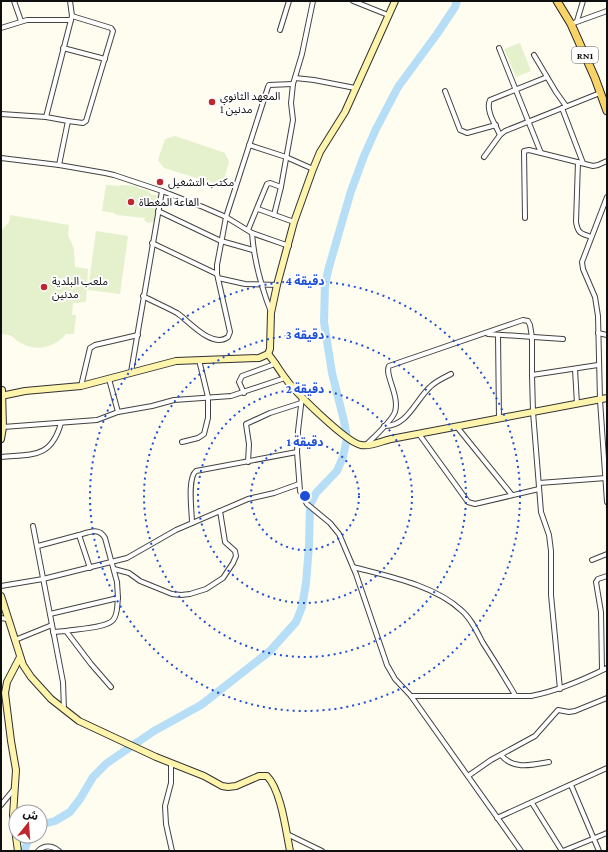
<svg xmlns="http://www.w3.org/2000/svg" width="608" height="852" viewBox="0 0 608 852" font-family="'Crimson Pro','Noto Sans Arabic',serif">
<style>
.pitch{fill:#e4f1cc}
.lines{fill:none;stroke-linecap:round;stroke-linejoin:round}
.river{stroke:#b6def6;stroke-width:8}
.street-casing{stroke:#424242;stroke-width:6}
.secondary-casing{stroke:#313131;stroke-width:8}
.primary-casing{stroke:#202020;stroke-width:9}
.street{stroke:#fff;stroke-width:4}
.secondary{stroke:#fef4ac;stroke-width:6}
.primary{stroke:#f7d368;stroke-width:7}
.ring{fill:none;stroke:#1d4ed8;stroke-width:2;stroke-dasharray:2 4}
.poi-dot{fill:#be272f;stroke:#fff;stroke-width:1.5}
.labels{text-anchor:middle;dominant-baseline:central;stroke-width:4;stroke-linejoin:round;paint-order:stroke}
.shield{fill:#fff;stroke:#575757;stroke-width:1}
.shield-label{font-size:10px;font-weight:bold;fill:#0f0f0f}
.poi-label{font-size:11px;fill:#0f0f0f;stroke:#fff;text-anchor:start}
.centre{fill:#1d4ed8;stroke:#fff;stroke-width:2}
.ring-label{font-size:12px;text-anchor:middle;font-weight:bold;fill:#1d4ed8;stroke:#fff;stroke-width:4;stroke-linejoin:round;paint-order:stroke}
</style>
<rect width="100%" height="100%" fill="#fffcf0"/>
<g class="pitch">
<path d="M520,43L531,71L516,77L504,49Z"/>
<path d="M175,136L225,153L229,162L224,180L213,183L164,168L158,160L165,139Z"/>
<path d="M106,185L120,186V185L137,186L138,188L149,191L150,194L160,196L155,221L148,223L144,220L145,218L117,215L114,213L102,211Z"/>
<path d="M10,215L69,225L68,235L74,249L75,267L88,269L86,302L73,303L72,315H76L74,334H66C56,346 39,352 23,344C12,339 16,335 1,334V231L9,222Z"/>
<path d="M96,231L128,236L120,294L88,290Z"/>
</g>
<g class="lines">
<g class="river">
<path d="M40,825L55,821L70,812L80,799L93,777L107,763L154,731L201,705L270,651L296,622L302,607L306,583L309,546L310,505L316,493L337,471L343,457L347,438L344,421L332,373L324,322L325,284L329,267L351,191L364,156L376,129L398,87L437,34L455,7L457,1"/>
<path d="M24,851L30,836"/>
</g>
<defs>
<g id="street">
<path d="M14,1L21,21"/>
<path d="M353,1L388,15"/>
<path d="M577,21L583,1"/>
<path d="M571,24L607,11"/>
<path d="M1,28L27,20H71"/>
<path d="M280,30L289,1"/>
<path d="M63,48L105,59"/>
<path d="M499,48L541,153"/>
<path d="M534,55L556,92L566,106"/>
<path d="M295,78L314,80L355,88"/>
<path d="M445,91L460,130L467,133L496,125"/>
<path d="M562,108L583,163"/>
<path d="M1,114L46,117L72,16L70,1"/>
<path d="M46,117L68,121L59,165"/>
<path d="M68,121L83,123L86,121L113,31L111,28L72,16"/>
<path d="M500,135C496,126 485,110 490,100L547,77"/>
<path d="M249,145L286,157L313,169"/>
<path d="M484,157L500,135L505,131L600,93"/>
<path d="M1,158L59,165L105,173L114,175L162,191L203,207L226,217L252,233L289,246"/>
<path d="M578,162L576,222C578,234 581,233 591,237"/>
<path d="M607,197L582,262L583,269L595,297L598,316L600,400L607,502"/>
<path d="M258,209L294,222"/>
<path d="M158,211L221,241L253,250"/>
<path d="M274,215L281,187L293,120L291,103L293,84L302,54L313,1"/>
<path d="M525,218L524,151L529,150L593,166L598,165L607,161"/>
<path d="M248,230L267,184L270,183L281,187"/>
<path d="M252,233C254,261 261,286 271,312"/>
<path d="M152,243L217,274"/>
<path d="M218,278L245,284L277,285"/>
<path d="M143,296C154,302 166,307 177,313C189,321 212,349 228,337L230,332L217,274V265L226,217L268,87L269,85L293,84"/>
<path d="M598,333L607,335"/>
<path d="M488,334L563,339"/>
<path d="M498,335L499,419"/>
<path d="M575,369L577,404"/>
<path d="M131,372L162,191"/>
<path d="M532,375L598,365"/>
<path d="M109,379L118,412"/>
<path d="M81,386L90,348L95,345L138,335"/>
<path d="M244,393L239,382L242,376L272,365L276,363"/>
<path d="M302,397L298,431L297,452L300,491L307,504L330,523L339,534L356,574L387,665L395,679L411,696L521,851"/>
<path d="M384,426C407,427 415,401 430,387C436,381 443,378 451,374"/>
<path d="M3,427L97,420L118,412L152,406L174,400L231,396L285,378"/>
<path d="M457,427L512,495"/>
<path d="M419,434L468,502L475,504L539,489"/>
<path d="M182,442L198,438L204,434L208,418V397L199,360"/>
<path d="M366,445C374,437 391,422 395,412C400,396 384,374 389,366L517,322L523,320L528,321L530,325L532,337V375L533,412L541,512L549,535L551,551V595L560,689"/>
<path d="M1,457C32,454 51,459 61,423"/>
<path d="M248,462L249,444L246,424L270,413L301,403"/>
<path d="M539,483L606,478"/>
<path d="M192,523C192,512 187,478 196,471L297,452"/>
<path d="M33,526L63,682L64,710"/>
<path d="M38,546L79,535"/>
<path d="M592,560L607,554"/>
<path d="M353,567C387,576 434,585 461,610C471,618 477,632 483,643C494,660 505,678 515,695"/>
<path d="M114,569L129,573L140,581L172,594L181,595L190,594L206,589L223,578L233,563L236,556L235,551L225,542L220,511"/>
<path d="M1,586L43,579L127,558L176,530L248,499L274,493L299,484"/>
<path d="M50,614L118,598L117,582L105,538C99,527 89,532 79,535L90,568"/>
<path d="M1,618L7,619"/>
<path d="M66,631C76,629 107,628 113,620C118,615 117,605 118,598"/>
<path d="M53,632L66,631L91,664L111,687"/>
<path d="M15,640L52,625"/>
<path d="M602,670L601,612L596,582L598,579L607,576"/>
<path d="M411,696H531C558,691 583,680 607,668"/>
<path d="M501,755C513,770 532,765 549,762"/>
<path d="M171,763V783L165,806L166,824L172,851"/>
<path d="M468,776L491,760L535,736L558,710L569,712L575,711L607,698"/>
<path d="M571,785L599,851"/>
<path d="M532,803L562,851"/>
<path d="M1,805L15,788"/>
<path d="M497,818L607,768"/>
<path d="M287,834L322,851"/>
<path d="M38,851C44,845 52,845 59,851"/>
<path d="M563,851L607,833"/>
</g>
<g id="secondary">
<path d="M268,354C275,362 279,370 286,379C295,392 347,443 361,445C370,447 382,441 391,439L607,398"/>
<path d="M1,396L25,391L81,386L176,361L259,358L268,354L270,349L271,313L277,285L294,222L313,169L320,152L345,112L395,1"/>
<path d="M1,439L3,427L2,390"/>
<path d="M1,596L23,665L31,677L51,699L79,721L156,757L204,776L222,786L228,787L236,786L259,776H267C281,790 286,831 290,851"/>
<path d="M18,851L13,815L16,770L11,741L5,693L7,682L20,657"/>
</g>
<path id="primary" d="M557,1L571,24L595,78L607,111"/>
</defs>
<use href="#street" class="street-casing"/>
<use href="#secondary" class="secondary-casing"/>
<use href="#primary" class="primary-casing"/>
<use href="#street" class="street"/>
<use href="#secondary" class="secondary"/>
<use href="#primary" class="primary"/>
</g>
<g class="ring">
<circle cx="305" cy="496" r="54"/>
<circle cx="305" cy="496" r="107"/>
<circle cx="305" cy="496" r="161"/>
<circle cx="305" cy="496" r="215"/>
</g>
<g class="poi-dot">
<circle cx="212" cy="102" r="4"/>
<circle cx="160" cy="182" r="4"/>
<circle cx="131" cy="202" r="4"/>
<circle cx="44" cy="287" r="4"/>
</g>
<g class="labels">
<rect class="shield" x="572" y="47" width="26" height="16" rx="3"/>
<g class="shield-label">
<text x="585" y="55">RN1</text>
</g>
<g class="poi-label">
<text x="220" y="96">المعهد الثانوي<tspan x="220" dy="13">مدنين 1</tspan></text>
<text x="168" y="182">مكتب التشغيل</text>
<text x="139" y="202">القاعة المغطاة</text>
<text x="52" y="281">ملعب البلدية<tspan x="52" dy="13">مدنين</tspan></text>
</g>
</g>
<circle cx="305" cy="496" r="6" class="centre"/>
<g class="ring-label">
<text x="305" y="285">4 دقيقة</text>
<text x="305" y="339">3 دقيقة</text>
<text x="305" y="393">2 دقيقة</text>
<text x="305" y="446">1 دقيقة</text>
</g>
<rect width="608" height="852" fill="none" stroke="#0f0f0f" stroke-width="4"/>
<g transform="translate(28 824) rotate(17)"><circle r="19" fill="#ffffff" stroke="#9f9f9f"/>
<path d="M0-3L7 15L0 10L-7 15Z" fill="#be272f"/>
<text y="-6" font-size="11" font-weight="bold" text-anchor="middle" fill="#0f0f0f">ش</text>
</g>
</svg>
